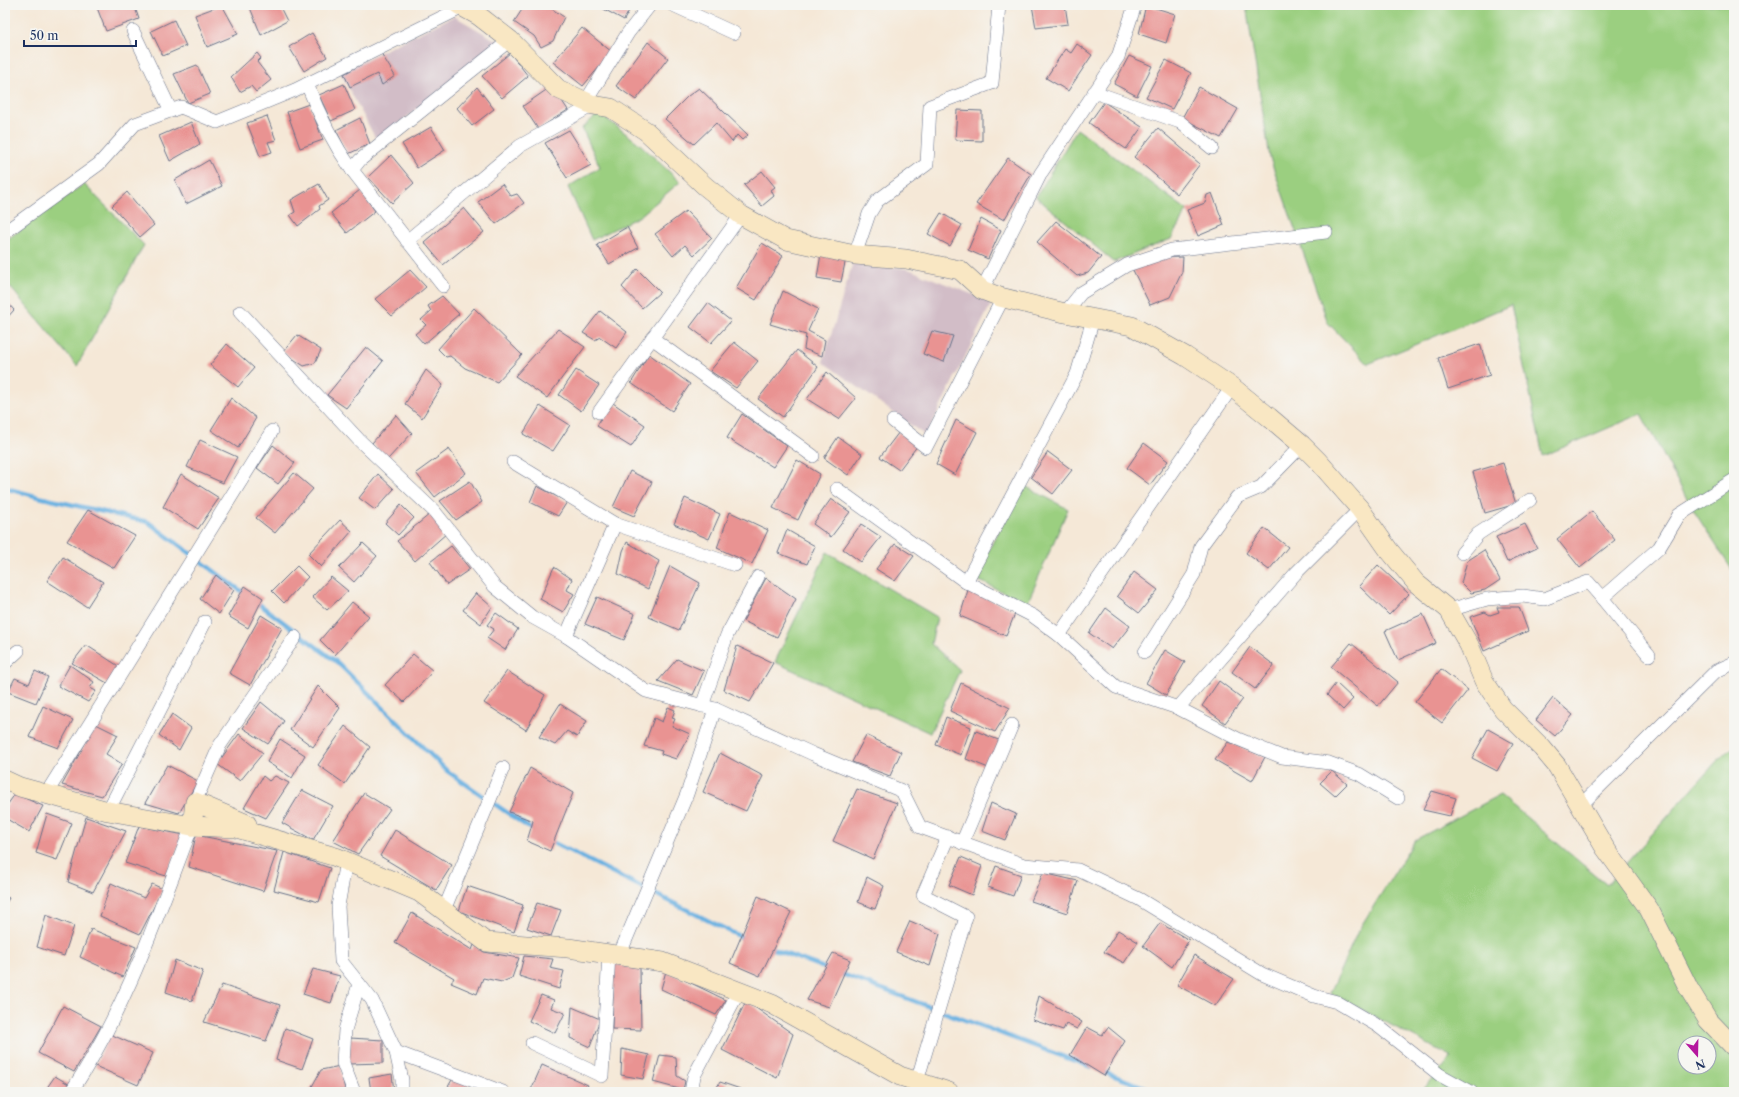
<svg xmlns="http://www.w3.org/2000/svg" width="1739" height="1097" viewBox="0 0 1739 1097" font-family="'Libre Caslon Text',serif">
<style>
.industrial{fill:#d2bdc7}
.green{fill:#9bcf80;stroke:#5b7f6f;fill-rule:evenodd}
.lines{fill:none;stroke-linecap:round;stroke-linejoin:round}
.stream{stroke:#6bb1e1;stroke-width:4.5}
.building{fill:#e99392}
.street-casing{stroke:#677088;stroke-width:14}
.secondary-casing{stroke:#677088;stroke-width:20}
.street{stroke:#fff;stroke-width:13}
.secondary{stroke:#f9e7c3;stroke-width:19}
</style>
<rect width="100%" height="100%" fill="#f6f6f2"/>
<filter id="ink" filterUnits="userSpaceOnUse"><feTurbulence type="fractalNoise" baseFrequency=".025" numOctaves="2"/><feDisplacementMap in="SourceGraphic" scale="8" xChannelSelector="R" yChannelSelector="G"/><feConvolveMatrix kernelMatrix="1 2 1 2 8 2 1 2 1" color-interpolation-filters="sRGB"/></filter>
<filter id="wash" filterUnits="userSpaceOnUse"><feTurbulence type="fractalNoise" baseFrequency=".012" numOctaves="4" result="noise"/><feDisplacementMap in="SourceGraphic" scale="16" xChannelSelector="R" yChannelSelector="G"/><feGaussianBlur stdDeviation="0.9" result="paint"/><feColorMatrix in="noise" values="0 0 0 0 0 0 0 0 0 0 0 0 0 0 0 0 0 1.4 0 .05"/><feComposite in="paint" operator="in"/></filter>
<g filter="url(#wash)">
<rect width="100%" height="100%" fill="#f5e8d7"/>
<g class="industrial">
<path d="M454,16L499,42L377,141L340,72Z"/>
<path d="M853,262L908,269L992,302L926,436L823,362Z"/>
</g>
<g class="green">
<path d="M1246,5H1734V573L1692,508L1641,414L1543,456L1511,305L1368,364L1328,323L1270,158Z"/>
<path d="M599,113L641,145L680,182L640,216L592,240L568,187L600,167L582,128Z"/>
<path d="M1077,129L1187,210L1171,239L1114,262L1036,197Z"/>
<path d="M84,184L144,245L77,366L5,281V241Z"/>
<path d="M1023,485L1068,509L1027,604L974,578Z"/>
<path d="M827,552L937,617L931,644L960,670L930,733L775,662Z"/>
<path d="M1734,747V1092H1421L1452,1057L1330,993L1358,931L1415,840L1500,795L1607,885L1716,762ZM1685,1043H1709V1067H1685Z"/>
</g>
<g class="lines">
<g class="stream">
<path d="M5,488L43,498L148,522L245,594"/>
<path d="M255,601L338,663L447,771L535,832"/>
<path d="M548,840L745,939"/>
<path d="M767,947L830,970"/>
<path d="M839,973L1091,1067"/>
<path d="M1101,1071L1158,1092"/>
</g>
</g>
<g id="blocks">
<g class="building">
<path d="M96,5H134L139,19L106,31Z"/>
<path d="M222,5L238,34L207,47L195,15Z"/>
<path d="M249,5H279L287,21L261,35Z"/>
<path d="M525,5H546L564,17L553,41L541,47L534,36L514,22Z"/>
<path d="M601,5H632L624,20L600,7Z"/>
<path d="M1032,5H1065L1068,24L1036,28Z"/>
<path d="M1146,5L1175,14L1166,43L1139,34Z"/>
<path d="M174,20L186,46L163,56L151,31Z"/>
<path d="M582,28L612,52L583,86L553,62Z"/>
<path d="M312,33L327,57L304,71L289,47Z"/>
<path d="M648,42L668,58L636,100L616,86Z"/>
<path d="M1077,44L1092,55L1068,91L1046,78L1065,49L1071,53Z"/>
<path d="M257,53L261,58L257,62L271,80L256,92L251,86L240,92L231,77Z"/>
<path d="M381,53L395,76L382,85L377,74L350,87L344,74Z"/>
<path d="M510,53L528,76L502,98L482,76Z"/>
<path d="M1129,56L1152,66L1137,96L1114,84Z"/>
<path d="M1166,60L1191,73L1172,109L1146,97Z"/>
<path d="M197,65L210,94L188,103L174,74Z"/>
<path d="M344,84L355,110L331,121L319,95Z"/>
<path d="M552,86L568,110L538,129L523,106Z"/>
<path d="M477,87L494,109L472,126L457,108Z"/>
<path d="M1199,87L1238,109L1221,138L1182,118Z"/>
<path d="M699,88L748,135L742,140L737,135L732,142L716,123L694,144L665,119L688,96Z"/>
<path d="M1104,102L1142,127L1126,149L1089,123Z"/>
<path d="M309,104L323,140L300,148L287,112Z"/>
<path d="M957,110L982,111V141L955,140Z"/>
<path d="M267,116L276,140L268,142L272,152L260,156L247,123Z"/>
<path d="M360,118L370,144L348,154L336,130Z"/>
<path d="M191,122L200,144L170,161L159,136Z"/>
<path d="M431,127L445,150L417,168L402,144Z"/>
<path d="M1158,128L1200,164L1177,194L1134,157Z"/>
<path d="M569,130L591,165L567,178L545,143Z"/>
<path d="M391,155L414,183L392,203L368,177Z"/>
<path d="M1008,158L1031,174L1004,220L976,204Z"/>
<path d="M209,160L222,186L186,204L175,180Z"/>
<path d="M762,171L775,187L771,190L774,196L762,206L744,185Z"/>
<path d="M319,184L328,200L319,206L320,209L298,226L290,215L295,212L291,200Z"/>
<path d="M502,184L511,196L517,194L524,203L496,224L478,202Z"/>
<path d="M360,190L375,211L347,233L331,213Z"/>
<path d="M127,192L154,225L140,237L112,206Z"/>
<path d="M1212,193L1224,225L1198,236L1187,210L1205,203L1207,195Z"/>
<path d="M464,208L484,232L443,265L424,242Z"/>
<path d="M686,211L712,238L694,255L685,245L673,256L655,234Z"/>
<path d="M941,213L962,225L950,246L928,234Z"/>
<path d="M981,219L1001,230L988,259L968,250Z"/>
<path d="M1056,221L1101,257L1088,273L1077,276L1037,242Z"/>
<path d="M627,227L638,248L609,264L597,245Z"/>
<path d="M762,243L783,256L756,300L736,288Z"/>
<path d="M821,254L846,258L841,282L817,278Z"/>
<path d="M1183,257L1182,272L1170,297L1150,305L1131,266L1148,258Z"/>
<path d="M637,269L660,292L642,308L622,287Z"/>
<path d="M410,270L426,287L392,316L375,299Z"/>
<path d="M783,291L818,309L808,331L825,340L822,356L804,349L806,335L770,324Z"/>
<path d="M442,296L459,314L424,344L415,334L426,325L421,320L431,311L428,306Z"/>
<path d="M5,300L14,310L5,320Z"/>
<path d="M708,303L731,321L711,343L690,327Z"/>
<path d="M474,308L522,355L497,382L465,368L450,356L446,357L438,349Z"/>
<path d="M600,311L627,332L616,348L600,337L595,340L583,333Z"/>
<path d="M558,329L585,347L547,398L515,376Z"/>
<path d="M932,331L953,336L944,362L923,354Z"/>
<path d="M297,335L321,350L315,363L304,366L283,352Z"/>
<path d="M734,342L758,361L736,388L710,371Z"/>
<path d="M227,344L254,368L238,387L210,365Z"/>
<path d="M1480,344L1490,375L1448,389L1438,358Z"/>
<path d="M366,347L383,361L346,408L327,395Z"/>
<path d="M797,350L818,367L783,417L758,399Z"/>
<path d="M649,354L690,384L672,411L631,383Z"/>
<path d="M426,370L443,385L422,418L405,404Z"/>
<path d="M576,370L599,385L581,411L559,395Z"/>
<path d="M827,372L856,398L839,419L807,399Z"/>
<path d="M231,398L256,418L238,448L211,430Z"/>
<path d="M610,401L645,425L631,447L597,426Z"/>
<path d="M540,406L570,425L553,451L523,434Z"/>
<path d="M742,414L787,446L773,467L727,438Z"/>
<path d="M396,415L412,433L388,459L372,443Z"/>
<path d="M956,420L977,432L955,475L936,464Z"/>
<path d="M899,432L918,445L899,470L880,457Z"/>
<path d="M838,437L862,454L848,475L824,458Z"/>
<path d="M200,440L237,457L223,483L187,467Z"/>
<path d="M1144,443L1168,461L1150,485L1127,468Z"/>
<path d="M273,445L295,463L278,484L257,468Z"/>
<path d="M449,449L466,473L435,497L416,473Z"/>
<path d="M1048,452L1072,470L1053,494L1031,477Z"/>
<path d="M797,460L820,474L798,520L773,508Z"/>
<path d="M1503,463L1516,504L1485,513L1473,472Z"/>
<path d="M630,471L652,482L634,516L613,507Z"/>
<path d="M294,473L313,489L275,533L256,518Z"/>
<path d="M181,474L219,498L198,529L163,507Z"/>
<path d="M378,474L394,489L375,510L359,498Z"/>
<path d="M470,481L482,502L456,520L440,501Z"/>
<path d="M537,486L567,502L558,516L530,502Z"/>
<path d="M685,498L720,514L709,539L674,524Z"/>
<path d="M831,499L850,512L831,537L813,524Z"/>
<path d="M401,505L414,518L398,535L385,523Z"/>
<path d="M88,510L135,536L114,568L67,541Z"/>
<path d="M1592,511L1615,540L1580,568L1557,539Z"/>
<path d="M730,512L768,530L752,564L717,548Z"/>
<path d="M430,514L447,533L415,561L397,541Z"/>
<path d="M340,520L352,531L321,567L308,554Z"/>
<path d="M861,524L881,537L861,562L843,549Z"/>
<path d="M1525,524L1537,548L1507,562L1496,537Z"/>
<path d="M1264,528L1288,547L1269,570L1246,553Z"/>
<path d="M787,530L815,546L807,564L778,553Z"/>
<path d="M627,542L659,561L648,589L618,574L623,551Z"/>
<path d="M363,543L377,556L354,582L339,568Z"/>
<path d="M895,544L914,556L895,581L876,569Z"/>
<path d="M451,546L470,569L447,585L430,562Z"/>
<path d="M1484,550L1500,580L1485,590L1471,593L1461,583L1467,561Z"/>
<path d="M63,557L103,582L87,607L47,581Z"/>
<path d="M1378,565L1409,594L1389,615L1359,586Z"/>
<path d="M297,566L308,577L284,603L272,591Z"/>
<path d="M670,566L700,583L679,630L649,617Z"/>
<path d="M554,567L572,579L567,590L574,594L563,612L540,599Z"/>
<path d="M1134,572L1158,590L1139,613L1117,596Z"/>
<path d="M216,575L234,590L219,614L200,599Z"/>
<path d="M331,577L348,591L327,610L312,597Z"/>
<path d="M766,578L796,599L777,637L743,621Z"/>
<path d="M245,586L263,598L248,628L228,616Z"/>
<path d="M968,590L1016,611L1006,636L960,616Z"/>
<path d="M476,593L492,607L481,624L463,610Z"/>
<path d="M597,597L635,614L624,640L585,624Z"/>
<path d="M352,602L369,616L335,655L320,640Z"/>
<path d="M1497,607H1519L1528,631L1484,651L1470,617L1485,612L1490,615L1499,612Z"/>
<path d="M1106,608L1130,626L1112,649L1089,633Z"/>
<path d="M496,613L518,629L505,650L487,638L494,629L487,625Z"/>
<path d="M1423,614L1436,643L1398,660L1385,631Z"/>
<path d="M261,615L282,628L250,685L229,673Z"/>
<path d="M1351,643L1398,682L1378,706L1331,667Z"/>
<path d="M86,645L120,667L109,684L72,663Z"/>
<path d="M737,646L773,663L750,702L724,690Z"/>
<path d="M1250,647L1274,665L1255,689L1232,672Z"/>
<path d="M1165,650L1185,662L1166,695L1146,683Z"/>
<path d="M413,654L433,671L404,702L385,685Z"/>
<path d="M677,659L704,671L693,695L658,681Z"/>
<path d="M70,665L94,682L90,688L96,691L88,702L58,686Z"/>
<path d="M1441,669L1468,690L1442,723L1415,702Z"/>
<path d="M35,671L48,677L36,703L8,692L15,678L29,684Z"/>
<path d="M507,671L545,695L526,730L484,703Z"/>
<path d="M1219,681L1243,699L1225,723L1202,706Z"/>
<path d="M961,683L1010,708L995,732L950,711Z"/>
<path d="M1336,683L1353,699L1343,710L1327,695Z"/>
<path d="M318,686L340,708L313,747L290,730Z"/>
<path d="M1553,698L1573,715L1555,736L1536,720Z"/>
<path d="M261,702L284,721L268,744L243,728Z"/>
<path d="M560,704L587,721L577,737L567,731L555,745L539,737Z"/>
<path d="M43,706L73,720L58,748L29,737Z"/>
<path d="M668,707L675,710L672,718L675,719L672,726L690,734L676,759L661,754L662,751L644,746L654,718L662,722Z"/>
<path d="M172,714L191,728L179,750L159,735Z"/>
<path d="M946,717L971,727L961,755L936,745Z"/>
<path d="M96,724L118,735L106,754L122,764L102,796L62,785Z"/>
<path d="M345,726L370,747L345,784L318,765Z"/>
<path d="M1488,729L1513,743L1497,771L1472,758Z"/>
<path d="M976,731L1001,741L991,769L966,759Z"/>
<path d="M239,734L263,753L240,781L217,764Z"/>
<path d="M866,735L901,752L890,776L852,762Z"/>
<path d="M280,739L305,755L292,778L267,762Z"/>
<path d="M1228,742L1265,757L1252,781L1215,760Z"/>
<path d="M720,753L763,776L746,811L703,792Z"/>
<path d="M167,765L198,781L179,813L145,803Z"/>
<path d="M530,768L573,793L550,851L527,841L533,821L509,812Z"/>
<path d="M1332,771L1347,784L1335,796L1320,783Z"/>
<path d="M263,776L269,781L275,776L289,783L266,818L244,808Z"/>
<path d="M857,789L897,803L873,859L833,841Z"/>
<path d="M302,790L333,806L313,840L282,823Z"/>
<path d="M1432,791L1456,798L1450,816L1423,810Z"/>
<path d="M364,793L390,809L358,854L333,841Z"/>
<path d="M15,794L43,806L29,832L5,818V808Z"/>
<path d="M991,803L1016,814L1005,840L982,831Z"/>
<path d="M47,814L72,823L57,860L36,853Z"/>
<path d="M86,817L126,831L93,892L68,882Z"/>
<path d="M139,826L184,835L166,876L125,863Z"/>
<path d="M395,830L452,865L436,890L380,856Z"/>
<path d="M196,835L277,851L263,891L189,867Z"/>
<path d="M284,852L330,868L319,902L274,890Z"/>
<path d="M961,857L982,866L972,895L949,885Z"/>
<path d="M996,866L1021,875L1013,896L988,887Z"/>
<path d="M1043,873L1078,881L1067,913L1031,901Z"/>
<path d="M867,877L884,886L875,909L858,902Z"/>
<path d="M111,883L144,898L152,884L163,889L140,934L100,916Z"/>
<path d="M467,886L523,905L514,932L459,911Z"/>
<path d="M5,896L9,898L5,905Z"/>
<path d="M758,896L791,912L760,976L730,963Z"/>
<path d="M537,903L561,910L551,936L527,928Z"/>
<path d="M412,913L472,950L474,945L484,952L519,958L512,978L502,982L483,978L477,994L451,983L454,978L395,943Z"/>
<path d="M46,915L74,926L64,956L37,947Z"/>
<path d="M910,921L940,934L930,966L896,952Z"/>
<path d="M1160,923L1189,940L1172,967L1143,946Z"/>
<path d="M91,929L136,947L123,977L80,957Z"/>
<path d="M1118,930L1138,942L1124,963L1104,952Z"/>
<path d="M833,953L850,960L829,1007L807,1000Z"/>
<path d="M1194,955L1234,979L1215,1006L1177,985Z"/>
<path d="M524,956L553,959L550,968L564,971L559,989L519,976Z"/>
<path d="M175,960L203,971L192,1001L166,992Z"/>
<path d="M614,964L640,968L641,1030L612,1029Z"/>
<path d="M313,969L340,976L331,1003L303,994Z"/>
<path d="M666,971L726,1000L716,1015L661,989Z"/>
<path d="M222,985L280,1005L266,1041L204,1022Z"/>
<path d="M541,995L554,1000L551,1008L565,1013L555,1033L529,1021Z"/>
<path d="M1039,996L1082,1022L1077,1029L1066,1024L1063,1030L1033,1020Z"/>
<path d="M746,1001L793,1034L777,1078L722,1050Z"/>
<path d="M63,1006L101,1026L74,1072L38,1053Z"/>
<path d="M572,1007L600,1019L590,1047L570,1038Z"/>
<path d="M1087,1027L1102,1035L1108,1027L1125,1041L1104,1076L1070,1055Z"/>
<path d="M285,1028L313,1039L302,1069L276,1060Z"/>
<path d="M110,1034L153,1053L138,1085L95,1066Z"/>
<path d="M350,1038L383,1040V1063L349,1064Z"/>
<path d="M622,1049L649,1055L643,1079L621,1075Z"/>
<path d="M660,1055L676,1057L677,1076L685,1081L683,1090L653,1082Z"/>
<path d="M542,1065L588,1085L585,1092H530Z"/>
<path d="M340,1066L345,1090L309,1092L321,1070Z"/>
<path d="M392,1074L394,1092H371L369,1078Z"/>
<path d="M55,1076L72,1086L68,1092H44Z"/>
<path d="M453,1078L482,1092H445Z"/>
<path d="M720,1082L749,1092H714Z"/>
<path d="M904,1089L915,1091V1092H904Z"/>
</g>
</g>
</g>
<g filter="url(#ink)">
<use href="#blocks" fill-opacity="0" stroke="#677088" stroke-width="1"/>
<g class="lines">
<defs>
<g id="street">
<path d="M673,5L734,33"/>
<path d="M133,31L171,111"/>
<path d="M307,84C319,115 333,143 352,170"/>
<path d="M1094,92L1180,122L1212,148"/>
<path d="M586,101L628,33L650,5"/>
<path d="M5,232L99,164L135,124L181,107L217,122L295,90L463,7"/>
<path d="M407,241L520,146L593,105"/>
<path d="M855,255L869,214L877,201L927,164L930,106L992,83L999,5"/>
<path d="M443,286L352,170L360,160L510,40"/>
<path d="M982,290L1041,173L1118,57L1135,5"/>
<path d="M240,312L359,440L434,511L494,586L532,617L566,636L646,691L715,709L813,754L902,791L920,827L1024,865L1078,870L1139,899L1262,974L1314,996L1337,1002L1378,1026L1440,1075L1471,1092"/>
<path d="M1065,313L1081,293L1127,265L1172,250L1326,232"/>
<path d="M652,338L813,456"/>
<path d="M599,412L741,215"/>
<path d="M893,421L926,447L1003,298"/>
<path d="M513,462L615,524L735,565"/>
<path d="M837,489L966,582L1077,374L1091,326L1089,317"/>
<path d="M1462,553L1478,534L1530,500"/>
<path d="M966,582L1033,616L1059,635L1116,687L1178,708L1295,574L1360,509"/>
<path d="M1602,598L1649,655"/>
<path d="M1449,610L1487,599L1523,596L1544,599L1588,582L1602,598L1659,548L1679,515L1734,480"/>
<path d="M1059,635L1232,387"/>
<path d="M566,636L615,524"/>
<path d="M1145,652L1194,574L1201,546L1237,497L1261,487L1302,445"/>
<path d="M5,663L18,651"/>
<path d="M702,706L727,635L758,577"/>
<path d="M1178,708L1238,739L1282,757L1329,763L1359,774L1398,798"/>
<path d="M46,794L272,431"/>
<path d="M195,802L220,745L295,637"/>
<path d="M1580,806L1716,671L1734,663"/>
<path d="M108,811L205,622"/>
<path d="M962,843L1012,725"/>
<path d="M346,861L338,906L341,961L372,1000L396,1052L402,1080V1092"/>
<path d="M444,910L503,768"/>
<path d="M619,956L687,794L715,709"/>
<path d="M532,1043L602,1076L609,954"/>
<path d="M396,1052L503,1092"/>
<path d="M917,1081L966,917L923,895L948,837"/>
<path d="M71,1092C125,1011 157,917 192,826"/>
<path d="M354,1092L343,1063L345,1030L359,984"/>
<path d="M691,1092L694,1076L739,991"/>
</g>
<g id="secondary">
<path d="M459,5L479,16L510,40L558,89L593,105L611,108L646,131L705,186L741,215L786,240L855,255L906,259L960,270L982,290L1000,297L1065,313L1132,326L1185,356L1232,387L1269,417L1302,445L1318,461L1360,509L1388,549L1416,583L1449,610L1469,645L1484,681L1503,709L1542,748L1557,766L1605,848L1649,909L1689,989L1708,1020L1734,1047"/>
<path d="M5,780L20,787L108,811L192,826L236,828L336,857L419,892L486,942L568,948L663,962L772,1004L900,1076L949,1092"/>
<path d="M192,826L195,802L247,824"/>
</g>
</defs>
<use href="#street" class="street-casing"/>
<use href="#secondary" class="secondary-casing"/>
<use href="#street" class="street"/>
<use href="#secondary" class="secondary"/>
</g>
</g>
<rect width="1739" height="1097" fill="none" stroke="#f6f6f2" stroke-width="20"/>
<g transform="translate(1697 1055) rotate(160)"><circle r="19" fill="#f6f6f2" stroke="#9ea6b7"/>
<path d="M0-3L7 15L0 10L-7 15Z" fill="#b5179e"/>
<text y="-6" font-size="11" font-weight="bold" text-anchor="middle" fill="#1b2f5e">N</text>
</g>
<path d="M24 40v6h112v-6" fill="none" stroke="#1b2f5e" stroke-width="2"/>
<text x="30" y="40" font-size="12" fill="#1b2f5e" stroke="#f6f6f2" stroke-width="3" paint-order="stroke">50 m</text>
</svg>
